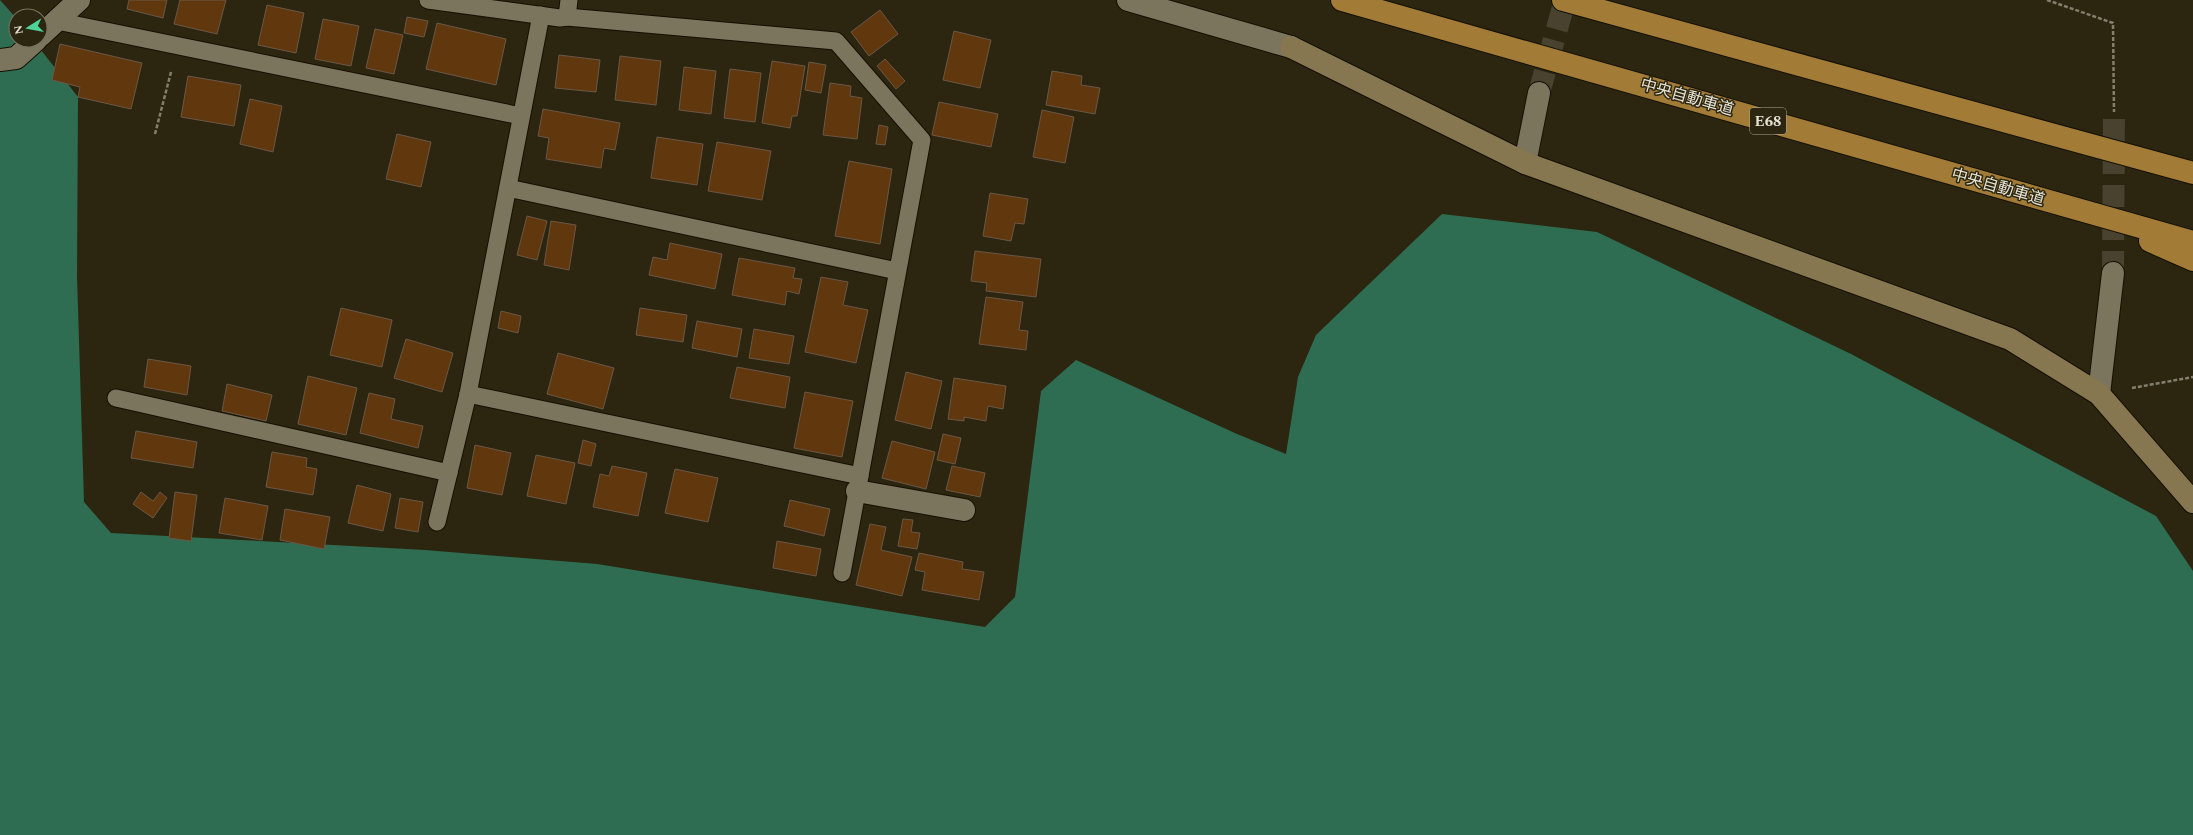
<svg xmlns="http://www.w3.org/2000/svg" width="2193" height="835" viewBox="0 0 2193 835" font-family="Spectral,'Noto Sans JP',serif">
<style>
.forest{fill:#2f6d52}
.building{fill:#61380e;stroke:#6a5746}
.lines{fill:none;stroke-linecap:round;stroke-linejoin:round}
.street-tunnel{stroke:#48422e;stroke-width:22;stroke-dasharray:22 11;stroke-linecap:butt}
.lane-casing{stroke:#140f00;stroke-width:19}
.street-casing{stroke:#140f00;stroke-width:24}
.secondary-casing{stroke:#140f00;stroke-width:24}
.highway-casing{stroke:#140f00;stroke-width:24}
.path{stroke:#837f6c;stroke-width:2.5;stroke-dasharray:4 2;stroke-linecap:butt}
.lane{stroke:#7b755d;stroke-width:17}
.street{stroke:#7b755d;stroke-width:22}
.secondary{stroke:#877751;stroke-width:22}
.highway{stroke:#a27c36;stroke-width:22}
.labels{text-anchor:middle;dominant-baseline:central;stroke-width:3;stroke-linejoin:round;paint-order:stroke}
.shield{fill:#2c2610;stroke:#aeaa9a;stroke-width:1}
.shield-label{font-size:15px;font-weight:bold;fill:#e6e3d5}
.street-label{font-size:16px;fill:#e6e3d5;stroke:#2c2610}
</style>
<rect width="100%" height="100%" fill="#2c2610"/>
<path class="forest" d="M0,0L16,18V40H33L78,97L77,276L84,502L111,533L425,550L597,564L985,627L1015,597L1041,391L1076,360L1237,434L1286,454L1298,377L1316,335L1442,214L1597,232L1851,354L2156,516L2193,571V835H0Z"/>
<g class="building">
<path d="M129,0H167L163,18L127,9Z"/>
<path d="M180,0H226L217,34L174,24Z"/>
<path d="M267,5L304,13L296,53L258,45Z"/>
<path d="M880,10L898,34L869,56L851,32Z"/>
<path d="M407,17L428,21L424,37L404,33Z"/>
<path d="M323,19L359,26L351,66L315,59Z"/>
<path d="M437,23L506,39L496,85L426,69Z"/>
<path d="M375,29L403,35L394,74L366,68Z"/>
<path d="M954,31L991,40L980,88L943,80Z"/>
<path d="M60,44L142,63L131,109L78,97L80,87L52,80Z"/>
<path d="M559,55L600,60L596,92L555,88Z"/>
<path d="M620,56L661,61L656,105L615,100Z"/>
<path d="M885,59L905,81L896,89L877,66Z"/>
<path d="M772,61L805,66L797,116H792L790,128L762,123Z"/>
<path d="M809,62L826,65L821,93L805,90Z"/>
<path d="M684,67L716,71L711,114L679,110Z"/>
<path d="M730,69L761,73L755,122L724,118Z"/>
<path d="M1052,71L1082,76L1081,85L1100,88L1095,114L1046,105Z"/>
<path d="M188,76L241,85L234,126L181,117Z"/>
<path d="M830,83L851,86L850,96L862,98L857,139L823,135Z"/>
<path d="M250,99L282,106L273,152L240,144Z"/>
<path d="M939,102L998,114L991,147L932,135Z"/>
<path d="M543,109L620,123L615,150L604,148L601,168L546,159L549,138L538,136Z"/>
<path d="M1042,110L1074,117L1065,163L1033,157Z"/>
<path d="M879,125L888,127L885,145L876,144Z"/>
<path d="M397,134L431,142L421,187L386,179Z"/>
<path d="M657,137L703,144L697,185L651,178Z"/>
<path d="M717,142L771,151L762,200L708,191Z"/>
<path d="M849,161L892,169L880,244L835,236Z"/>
<path d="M990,193L1028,199L1024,224L1015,223L1011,241L983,236Z"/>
<path d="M527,216L547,221L537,260L517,255Z"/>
<path d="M551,221L576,225L569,270L544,265Z"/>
<path d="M670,243L722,254L715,289L649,275L653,257L667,260Z"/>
<path d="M975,251L1041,259L1036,297L986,291L987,283L971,281Z"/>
<path d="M739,258L795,268L793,278L802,279L799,294L787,291L785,305L732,295Z"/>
<path d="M821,277L848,282L843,305L868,310L856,363L805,352Z"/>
<path d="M986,297L1023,302L1019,330L1028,331L1026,350L979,344Z"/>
<path d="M341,308L392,320L382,367L330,355Z"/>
<path d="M640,308L687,315L683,342L636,335Z"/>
<path d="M501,311L521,316L518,333L498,328Z"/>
<path d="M697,321L742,329L737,357L692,348Z"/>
<path d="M754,329L794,336L789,364L749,358Z"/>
<path d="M406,339L453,353L442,392L394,378Z"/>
<path d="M558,353L614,368L603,409L547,394Z"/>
<path d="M148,359L191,366L187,395L144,387Z"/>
<path d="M737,367L790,377L785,408L730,398Z"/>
<path d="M906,372L942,381L931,429L895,420Z"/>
<path d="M308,376L357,388L346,435L298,424Z"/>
<path d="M954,378L1006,386L1003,409L988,406L986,421L964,417V421L948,419Z"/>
<path d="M227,384L272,395L266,421L222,411Z"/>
<path d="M805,392L853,401L842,457L794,448Z"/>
<path d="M369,393L395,399L391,419L423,426L418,448L360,433Z"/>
<path d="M136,431L197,442L193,468L131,458Z"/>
<path d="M943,434L961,438L955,464L937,460Z"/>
<path d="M583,440L596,444L591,466L578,463Z"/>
<path d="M892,441L935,452L926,489L882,478Z"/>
<path d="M475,445L511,453L502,495L467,488Z"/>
<path d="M272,452L307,458L306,467L317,469L313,495L266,487Z"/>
<path d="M536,455L575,463L566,504L527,496Z"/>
<path d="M612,466L647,473L638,516L593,507L600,474L609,476Z"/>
<path d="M952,466L985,473L980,497L946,490Z"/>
<path d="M675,469L718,478L708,522L665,513Z"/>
<path d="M357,485L391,494L383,531L348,523Z"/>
<path d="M141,492L153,501L160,492L167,498L153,518L133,504Z"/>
<path d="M175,492L197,495L191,541L169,538Z"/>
<path d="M225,498L268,506L262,540L219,533Z"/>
<path d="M400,498L423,502L418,532L395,528Z"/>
<path d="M790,500L830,509L824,536L784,526Z"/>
<path d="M285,509L330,517L324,549L280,540Z"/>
<path d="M903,519L913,520L911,532L920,533L917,549L898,546Z"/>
<path d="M870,524L886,527L881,550L912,557L902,596L856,585Z"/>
<path d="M777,541L821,549L816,576L773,568Z"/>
<path d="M919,553L963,562L962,569L984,572L979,600L922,590L925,572L915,570Z"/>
</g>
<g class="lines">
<g class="street-tunnel">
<path d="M1539,93L1565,0"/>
<path d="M2113,273L2114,112"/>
</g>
<defs>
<g id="lane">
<path d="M428,0L560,18L567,17L836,41L922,140L842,573"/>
<path d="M567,17L569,0"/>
<path d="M57,21L521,116"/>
<path d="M508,188L897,271"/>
<path d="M468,394L860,476"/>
<path d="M116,398L449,473"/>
<path d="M437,522L468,394L541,15"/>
</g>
<g id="street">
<path d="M1128,0L1291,47"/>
<path d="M40,36L79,0"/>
<path d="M0,60L16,58L36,40"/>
<path d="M1525,163L1539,93"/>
<path d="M2099,394L2113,273"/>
<path d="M857,491L964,510"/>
</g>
<path id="secondary" d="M1291,47L1525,163L2010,339L2099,394L2193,502"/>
<g id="highway">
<path d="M1342,0L2193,242"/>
<path d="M1563,0L2193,173"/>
<path d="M2150,241L2193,260"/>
</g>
</defs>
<use href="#lane" class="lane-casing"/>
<use href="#street" class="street-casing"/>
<use href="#secondary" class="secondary-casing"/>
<use href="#highway" class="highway-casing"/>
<g class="path">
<path d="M2047,0L2113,23L2114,112"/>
<path d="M155,134L171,72"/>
<path d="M2132,388L2193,377"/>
</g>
<use href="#lane" class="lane"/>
<use href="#street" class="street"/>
<use href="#secondary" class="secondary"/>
<use href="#highway" class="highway"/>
</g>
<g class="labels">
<rect class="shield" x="1750" y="108" width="36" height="26" rx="3"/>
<g class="shield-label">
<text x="1768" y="121">E68</text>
</g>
<g class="street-label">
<text transform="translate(1687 97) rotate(16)">中央自動車道</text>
<text transform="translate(1998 187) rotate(16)">中央自動車道</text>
</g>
</g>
<g transform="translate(28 28) rotate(259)"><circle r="19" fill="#2c2610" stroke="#76725f"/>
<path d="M0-3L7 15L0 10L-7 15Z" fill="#4fd399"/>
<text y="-6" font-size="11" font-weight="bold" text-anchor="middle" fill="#e6e3d5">N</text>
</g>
</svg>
